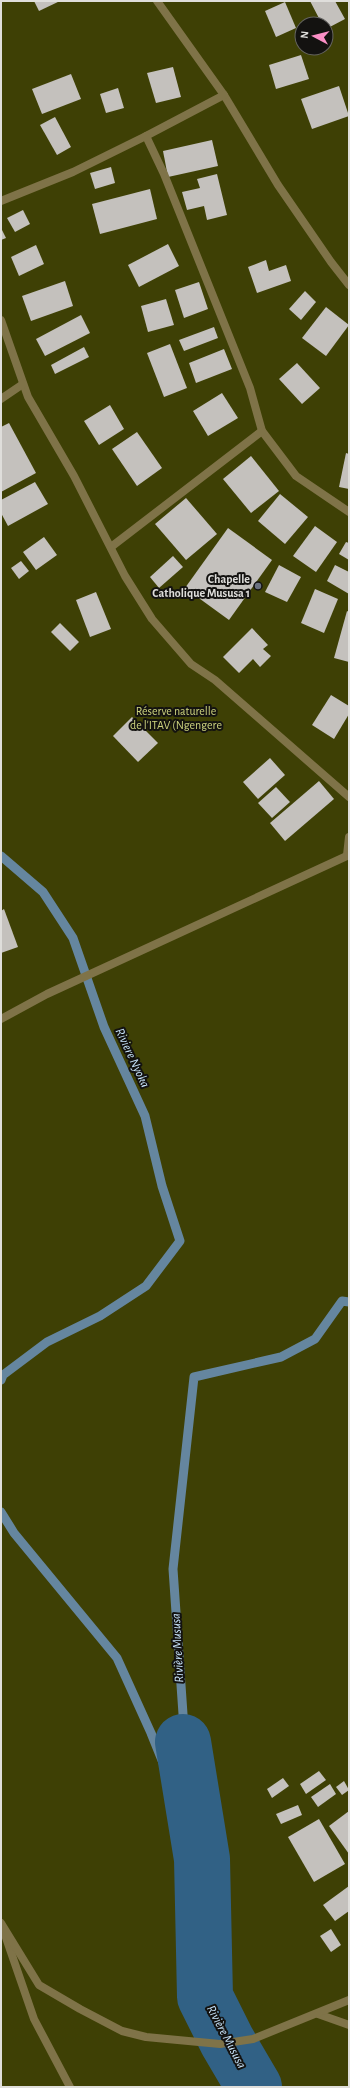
<svg xmlns="http://www.w3.org/2000/svg" width="350" height="2088" viewBox="0 0 350 2088" font-family="'Alegreya Sans',sans-serif">
<style>
.green{fill:#3e4005;fill-rule:evenodd}
.lines{fill:none;stroke-linecap:round;stroke-linejoin:round}
.stream{stroke:#65869f;stroke-width:9}
.river{stroke:#316185;stroke-width:56}
.building{fill:#c4c1bd}
.minor{stroke:#7f7348;stroke-width:8}
.tertiary{stroke:#7f7348;stroke-width:8}
.worship-dot{fill:#6b7280;stroke:#131210;stroke-width:1.5}
.labels{text-anchor:middle;dominant-baseline:central;stroke-width:4;stroke-linejoin:round;paint-order:stroke}
.poi-label{font-size:12px;font-weight:bold;fill:#dfdedb;stroke:#131210;text-anchor:end}
.park-label{font-size:12px;fill:#cdd37e;stroke:#131210}
.water-label{font-size:13px;font-style:italic;fill:#c6e2f9;stroke:#131210}
</style>
<rect width="100%" height="100%" fill="#2b2926"/>
<path class="green" d="M1,1H349V2087H1ZM302,24H326V48H302Z"/>
<g class="lines">
<g class="stream">
<path d="M1,856L43,892L73,938L104,1027L145,1116L162,1186L180,1241L146,1286L100,1316L47,1342L3,1375L1,1380"/>
<path d="M1,1512L14,1533L117,1658L151,1733L202,1859"/>
<path d="M183,1742V1714L173,1569L194,1377L281,1357L315,1339L342,1301L349,1302"/>
</g>
<path class="river" d="M183,1742L202,1859L205,1997L227,2041L254,2087"/>
</g>
<g class="building">
<path d="M34,1H60L39,11Z"/>
<path d="M310,1H335L345,19L326,29V24H322Z"/>
<path d="M285,2L296,28L276,37L265,11Z"/>
<path d="M301,55L309,79L276,89L269,65Z"/>
<path d="M173,67L181,97L156,103L147,73Z"/>
<path d="M71,74L81,99L42,114L32,89Z"/>
<path d="M339,86L349,116L312,129L301,99Z"/>
<path d="M118,88L124,108L106,113L100,94Z"/>
<path d="M55,117L71,147L57,155L40,125Z"/>
<path d="M212,140L218,166L168,177L163,151Z"/>
<path d="M111,167L115,183L95,189L90,173Z"/>
<path d="M217,174L227,215L207,220L204,206L187,210L182,192L200,188L197,179Z"/>
<path d="M150,189L157,219L100,234L92,204Z"/>
<path d="M23,210L30,224L15,232L7,218Z"/>
<path d="M1,228L6,238L1,240Z"/>
<path d="M168,244L179,266L139,287L128,265Z"/>
<path d="M36,245L44,264L19,276L11,257Z"/>
<path d="M266,260L269,271L286,265L291,281L257,293L248,267Z"/>
<path d="M65,281L73,306L31,321L22,296Z"/>
<path d="M199,282L208,309L184,318L175,290Z"/>
<path d="M305,291L316,302L301,320L289,309Z"/>
<path d="M166,299L174,325L148,332L141,306Z"/>
<path d="M326,307L349,325L326,356L302,338Z"/>
<path d="M81,315L90,333L45,356L36,339Z"/>
<path d="M214,327L218,338L184,351L179,340Z"/>
<path d="M170,344L187,388L164,397L147,353Z"/>
<path d="M84,347L89,357L55,374L51,365Z"/>
<path d="M224,349L232,369L196,383L189,363Z"/>
<path d="M297,363L320,388L302,404L279,379Z"/>
<path d="M222,393L238,418L208,436L193,411Z"/>
<path d="M110,405L124,429L99,445L84,421Z"/>
<path d="M9,423L36,473L1,492V427Z"/>
<path d="M137,432L162,468L137,486L112,449Z"/>
<path d="M346,453L349,454V489L339,487Z"/>
<path d="M251,456L279,491L251,513L223,479Z"/>
<path d="M35,482L48,504L8,526L1,513V500Z"/>
<path d="M280,494L308,517L285,544L258,521Z"/>
<path d="M186,498L217,534L186,560L155,524Z"/>
<path d="M315,526L337,542L316,572L293,556Z"/>
<path d="M228,528L272,560L229,620L185,588Z"/>
<path d="M44,537L57,555L36,570L23,552Z"/>
<path d="M346,542L349,543V560L339,554Z"/>
<path d="M173,556L183,567L159,588L150,577Z"/>
<path d="M21,561L29,571L19,579L11,568Z"/>
<path d="M279,565L301,577L287,602L265,592Z"/>
<path d="M335,565L349,572V594L327,581Z"/>
<path d="M315,589L338,599L324,633L301,623Z"/>
<path d="M96,592L111,629L90,637L76,600Z"/>
<path d="M347,611L349,612V662L334,658Z"/>
<path d="M60,623L79,642L70,651L51,632Z"/>
<path d="M252,628L268,645L263,649L271,656L260,667L253,659L239,673L223,657Z"/>
<path d="M331,695L349,706V714L334,739L312,725Z"/>
<path d="M132,717L158,743L138,762L113,736Z"/>
<path d="M270,758L285,775L258,799L243,782Z"/>
<path d="M319,781L334,799L285,841L270,823Z"/>
<path d="M276,787L290,802L272,818L258,803Z"/>
<path d="M4,909L18,947L1,953V911Z"/>
<path d="M319,1771L326,1780L306,1794L300,1784Z"/>
<path d="M283,1778L289,1786L272,1798L267,1789Z"/>
<path d="M344,1781L349,1790L342,1795L336,1787Z"/>
<path d="M330,1784L336,1794L318,1807L311,1797Z"/>
<path d="M298,1805L302,1815L281,1824L276,1814Z"/>
<path d="M349,1811V1854L329,1826Z"/>
<path d="M319,1819L345,1864L314,1882L288,1837Z"/>
<path d="M349,1886V1911L335,1921L323,1905Z"/>
<path d="M331,1929L341,1945L331,1952L320,1936Z"/>
</g>
<g class="lines">
<g class="minor">
<path d="M157,1L224,95L278,185L331,262L349,285"/>
<path d="M146,136L224,95"/>
<path d="M1,201L73,172L146,136L164,174L250,388L262,431L296,476L349,512"/>
<path d="M1,320L28,397L74,476L125,576L152,619L191,664L215,680L349,797"/>
<path d="M1,399L23,384"/>
<path d="M111,547L262,431"/>
<path d="M347,855L349,837"/>
<path d="M1,1019L47,994L349,855"/>
<path d="M4,1932L34,2019L70,2087"/>
<path d="M318,2014L349,2025"/>
</g>
<path class="tertiary" d="M1,1923L39,1985L80,2009L122,2031L146,2037L220,2044L253,2039L349,2000"/>
</g>
<circle class="worship-dot" cx="258" cy="586" r="4"/>
<g class="labels">
<g class="poi-label">
<text x="250" y="579">Chapelle<tspan x="250" dy="14">Catholique Mususa 1</tspan></text>
</g>
<g class="park-label">
<text x="176" y="711">Réserve naturelle<tspan x="176" dy="14">de l'ITAV (Ngengere</tspan></text>
</g>
<g class="water-label">
<text transform="translate(132 1058) rotate(65)">Riviere Nyoka</text>
<text transform="translate(178 1648) rotate(-93)">Rivière Mususa</text>
<text transform="translate(226 2037) rotate(62)">Rivière Mususa</text>
</g>
</g>
<rect width="350" height="2088" fill="none" stroke="#dfdedb" stroke-width="4"/>
<g transform="translate(314 36) rotate(277)"><circle r="19" fill="#131210" stroke="#656461"/>
<path d="M0-3L7 15L0 10L-7 15Z" fill="#fb8fc6"/>
<text y="-6" font-size="11" font-weight="bold" text-anchor="middle" fill="#dfdedb">N</text>
</g>
</svg>
